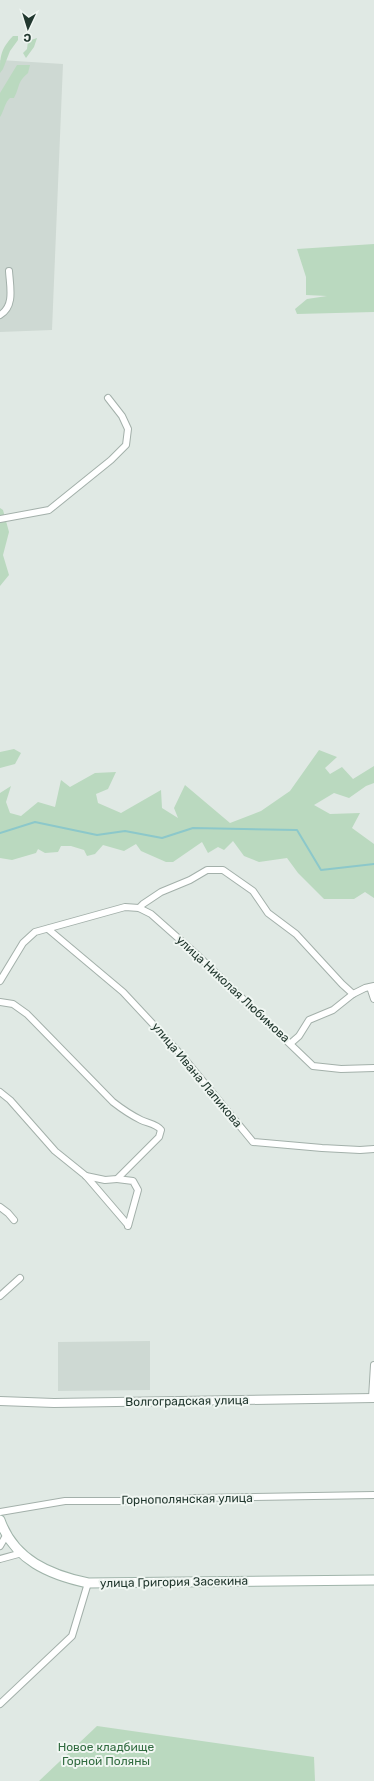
<svg xmlns="http://www.w3.org/2000/svg" width="374" height="1781" viewBox="0 0 374 1781" font-family="Rubik,sans-serif">
<style>
.built{fill:#ced9d3}
.green{fill:#bad9bf}
.lines{fill:none;stroke-linecap:round;stroke-linejoin:round}
.stream{stroke:#8cc8ca;stroke-width:2}
.minor-casing{stroke:#a3b0aa;stroke-width:8}
.tertiary-casing{stroke:#a3b0aa;stroke-width:10}
.secondary-casing{stroke:#a0b4aa;stroke-width:11}
.minor{stroke:#fff;stroke-width:6}
.tertiary{stroke:#fff;stroke-width:8}
.secondary{stroke:#fff;stroke-width:9}
.labels{text-anchor:middle;dominant-baseline:central;stroke-width:4;stroke-linejoin:round;paint-order:stroke}
.street-label{font-size:12px;fill:#22382f;stroke:#f0f6f2}
.park-label{font-size:12px;fill:#306b3f;stroke:#f0f6f2}
</style>
<rect width="100%" height="100%" fill="#e0e9e4"/>
<g class="built">
<path d="M0,60L63,64L52,330L0,332Z"/>
<path d="M150,1341V1390L58,1391V1342Z"/>
</g>
<g class="green">
<path d="M13,36H18V40L10,51L3,69L0,73C0,55 1,49 13,36Z"/>
<path d="M37,38L34,47L26,58L23,53L27,49L28,41Z"/>
<path d="M17,65H30L28,73C17,82 20,87 14,98H10C5,102 4,111 0,117V93Z"/>
<path d="M374,244V312L297,314L295,309L307,299L327,296L306,295V277L297,249Z"/>
<path d="M0,508L3,510L9,532L3,555L9,575L0,586Z"/>
<path d="M14,749L21,753L15,764L0,768V752Z"/>
<path d="M319,750L337,757L325,768L330,774L342,767L353,779L374,766V783L366,786L349,798L334,793L314,805L330,814L360,813L352,828L374,844V898L365,892L354,899H324L298,873L287,858L259,862L244,856L233,841L224,850L218,847L208,853L202,842L173,862H166L141,851L136,844L124,851L103,845L95,854L87,856L84,850L71,846H61L58,852L45,853L38,849L36,853L12,860L0,858V793L11,786L6,802L10,813L21,816L38,802L55,807L61,780L70,787L95,773L116,772L108,789L96,794L98,803L121,813L161,790L162,808L178,818L174,808L185,785L230,823L261,811L290,791Z"/>
<path d="M97,1726L314,1757L315,1781H39Z"/>
</g>
<g class="lines">
<path class="stream" d="M0,833L35,822L97,835L125,831L162,838L193,828L297,830L321,870L374,864"/>
<defs>
<g id="minor">
<path d="M0,315C15,306 10,287 9,271"/>
<path d="M0,519L49,510L111,460L126,445L128,429L122,416L108,398"/>
<path d="M139,908L143,904L161,892L190,880L207,870H223L253,891L268,913L296,934L342,984L353,994"/>
<path d="M48,929L123,992L151,1022L183,1057L253,1142L322,1148L360,1150L374,1149"/>
<path d="M0,981L23,943L35,932L125,907L139,908L151,914L195,953L313,1066L341,1069L374,1068"/>
<path d="M370,987L374,999"/>
<path d="M0,1002L13,1004L27,1014L113,1102C122,1109 131,1115 141,1120C147,1123 157,1124 161,1130L159,1137L117,1179L105,1180L86,1176"/>
<path d="M291,1043L299,1036L309,1020L333,1010L353,994L365,988L374,986"/>
<path d="M0,1092L10,1100L55,1151L86,1176L128,1225"/>
<path d="M117,1179L133,1181L138,1190L128,1226"/>
<path d="M0,1207L8,1213L14,1220"/>
<path d="M0,1296L20,1278"/>
<path d="M372,1398L374,1365"/>
<path d="M0,1512L65,1501H162L196,1498L374,1495"/>
<path d="M0,1546L7,1534"/>
<path d="M0,1559L22,1553"/>
<path d="M0,1704L72,1636L88,1583"/>
</g>
<path id="tertiary" d="M0,1401L54,1403L374,1398"/>
<path id="secondary" d="M0,1520C14,1560 50,1575 88,1583L374,1580"/>
</defs>
<use href="#minor" class="minor-casing"/>
<use href="#tertiary" class="tertiary-casing"/>
<use href="#secondary" class="secondary-casing"/>
<use href="#minor" class="minor"/>
<use href="#tertiary" class="tertiary"/>
<use href="#secondary" class="secondary"/>
</g>
<g class="labels">
<g class="street-label">
<text transform="translate(233 989) rotate(43)">улица Николая Любимова</text>
<text transform="translate(197 1075) rotate(50)">улица Ивана Лапикова</text>
<text transform="translate(187 1401) rotate(-1)">Волгоградская улица</text>
<text transform="translate(187 1499) rotate(-1)">Горнополянская улица</text>
<text transform="translate(174 1582) rotate(-1)">улица Григория Засекина</text>
</g>
<g class="park-label">
<text x="106" y="1747">Новое кладбище<tspan x="106" dy="14">Горной Поляны</tspan></text>
</g>
</g>
<g transform="translate(28 28) rotate(184)" stroke="#f0f6f2" stroke-width="3" paint-order="stroke">
<path d="M0-3L7 15L0 10L-7 15Z" fill="#22382f"/>
<text y="-6" font-size="11" font-weight="bold" text-anchor="middle" fill="#22382f">С</text>
</g>
</svg>
